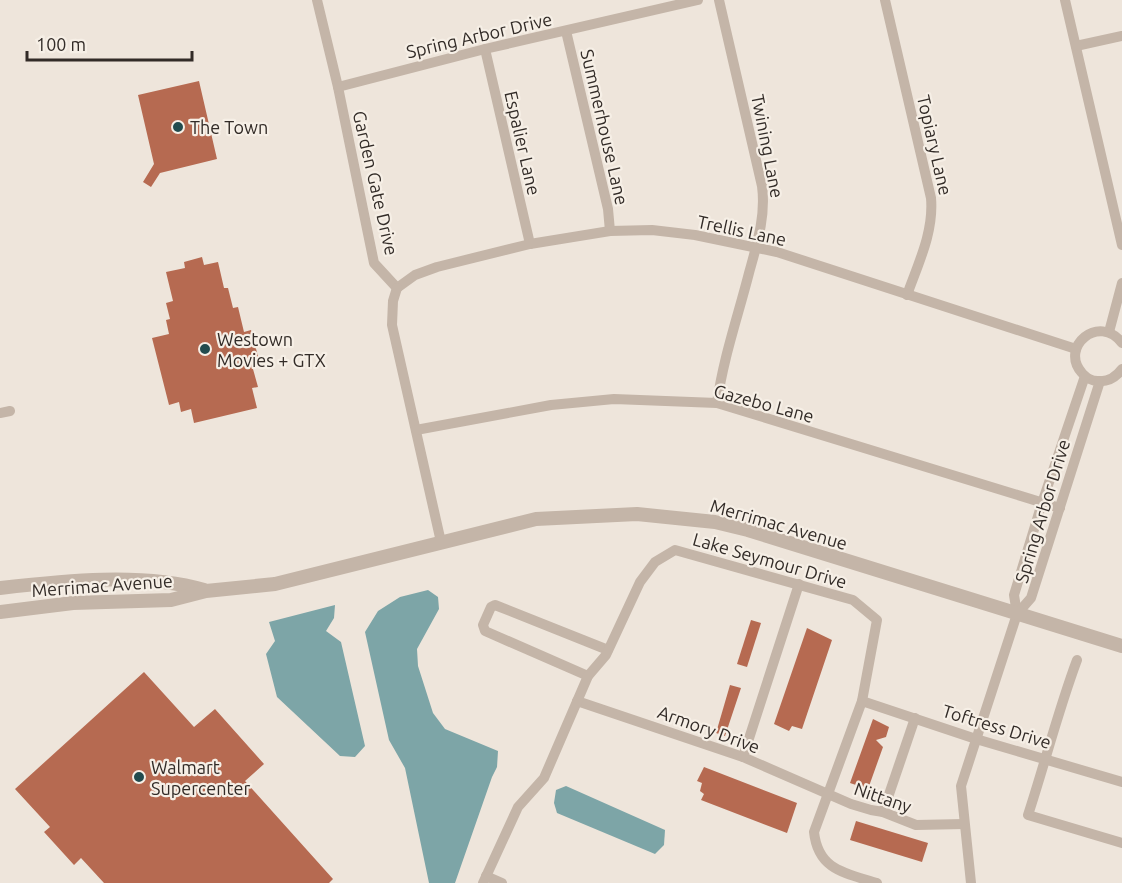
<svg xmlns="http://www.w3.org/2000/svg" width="1122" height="883" viewBox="0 0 1122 883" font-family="Ubuntu,sans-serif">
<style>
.water{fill:#7da5a7}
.building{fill:#b66a51}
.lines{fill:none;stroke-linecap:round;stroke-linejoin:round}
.minor{stroke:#c4b5a8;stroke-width:10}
.tertiary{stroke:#c4b5a8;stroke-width:14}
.poi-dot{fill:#224b4e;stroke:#f6efe6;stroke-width:2}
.labels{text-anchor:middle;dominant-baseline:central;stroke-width:4.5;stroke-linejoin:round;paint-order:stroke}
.street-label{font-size:18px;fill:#322b27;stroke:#f6efe6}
.poi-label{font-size:18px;fill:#322b27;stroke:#f6efe6;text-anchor:start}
</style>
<rect width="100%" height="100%" fill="#eee5db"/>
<g class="water">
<path d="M428,590L438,597L439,609L417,649L418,666L433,713L445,729L498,751L497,767L492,777L455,883H429L405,768L389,740L365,632L378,611L400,597Z"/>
<path d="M335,605L334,618L326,631L341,642L365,746L355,757L340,756L277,697L266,654L275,641L269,622Z"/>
<path d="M566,786L665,830L664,845L655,854L557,813L554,803L556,790Z"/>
</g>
<g class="building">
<path d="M199,81L217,159L160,173L151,187L143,182L154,164L138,95Z"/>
<path d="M202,257L204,265L218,262L224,288H228L233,308L238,307L244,332L251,330L259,360L251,362L258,387L252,388L257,408L194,423L191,409L181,412L179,402L169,405L152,338L169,334L166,320L170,319L166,303L173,301L166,272L185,268L184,262Z"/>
<path d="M751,620L761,623L747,667L737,664Z"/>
<path d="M807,628L832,640L802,729L792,726L789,731L774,724Z"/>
<path d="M144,672L194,727L215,709L264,764L245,781L333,879L329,883H104L81,858L74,865L44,832L50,827L15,789Z"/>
<path d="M730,685L741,688L725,736L716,733Z"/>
<path d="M873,719L889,727L886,737L876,740L883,747L868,789L850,783Z"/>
<path d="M704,767L797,803L787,833L701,800L704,794L700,791L702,783L697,781Z"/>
<path d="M856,821L928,843L922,862L850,840Z"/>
</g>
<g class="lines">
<g class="minor">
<path d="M317,0L338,87L374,263L397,288"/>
<path d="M885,0L931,198C934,232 918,264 907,295"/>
<path d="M1065,0L1122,245"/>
<path d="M566,31L608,209L610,231"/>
<path d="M1076,46L1122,36"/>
<path d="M485,49L530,244"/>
<path d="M338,87L485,49L698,0"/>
<path d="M397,288L415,275L437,267L530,244L610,231L652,230L695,235L777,252L1076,349"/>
<path d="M397,288L393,301L392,325L441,542"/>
<path d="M1109,332L1122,283"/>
<path d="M1122,343C1099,313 1059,347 1082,373C1086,378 1092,381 1098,381C1108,382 1116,377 1122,369"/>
<path d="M717,403C723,359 738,316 749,273C757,244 766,216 762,186L719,0"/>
<path d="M0,413L10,411"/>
<path d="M416,430L551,405L614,399L717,403L1060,508"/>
<path d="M1017,614L1014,595L1042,503L1085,376"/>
<path d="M1077,660C1058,711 1045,763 1028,815L1122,843"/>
<path d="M588,676L485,631L483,625L491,607L495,605L608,650"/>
<path d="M577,701L743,757L851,804L871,810L883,812L916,825L964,824"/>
<path d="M862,701L976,739L1122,782"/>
<path d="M743,757L799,584"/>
<path d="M883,812L915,718"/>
<path d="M486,876L502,883"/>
<path d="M483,883L518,807L544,778L588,676L606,655L640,582L655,562L675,550L853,600L877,620L862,701L814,832C818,870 845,873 877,883"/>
<path d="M971,883L961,786L1017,614L1031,598L1100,381"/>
</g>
<g class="tertiary">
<path d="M0,588C62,581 143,572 204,590"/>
<path d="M0,612L73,603L171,600L206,591L275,584L536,519L637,514L715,522L748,530L1122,646"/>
</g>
</g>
<g class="poi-dot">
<circle cx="178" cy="127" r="6"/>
<circle cx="205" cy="349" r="6"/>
<circle cx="139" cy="777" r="6"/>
</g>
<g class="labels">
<g class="street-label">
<text transform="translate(479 35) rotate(-13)">Spring Arbor Drive</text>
<text transform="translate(605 127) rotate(77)">Summerhouse Lane</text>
<text transform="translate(523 143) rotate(77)">Espalier Lane</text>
<text transform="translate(935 145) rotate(77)">Topiary Lane</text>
<text transform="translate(768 146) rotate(79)">Twining Lane</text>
<text transform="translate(376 183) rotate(77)">Garden Gate Drive</text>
<text transform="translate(742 230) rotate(12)">Trellis Lane</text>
<text transform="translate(764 403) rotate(15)">Gazebo Lane</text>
<text transform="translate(1042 511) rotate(-73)">Spring Arbor Drive</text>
<text transform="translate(779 524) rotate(16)">Merrimac Avenue</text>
<text transform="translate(770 560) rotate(16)">Lake Seymour Drive</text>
<text transform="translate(102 585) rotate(-4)">Merrimac Avenue</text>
<text transform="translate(997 726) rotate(17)">Toftress Drive</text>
<text transform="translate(709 729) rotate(20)">Armory Drive</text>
<text transform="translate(883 797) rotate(19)">Nittany</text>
</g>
<g class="poi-label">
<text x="190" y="127">The Town</text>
<text x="217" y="339">Westown<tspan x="217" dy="21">Movies + GTX</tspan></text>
<text x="151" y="767">Walmart<tspan x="151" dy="21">Supercenter</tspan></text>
</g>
</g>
<path d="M27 51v9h165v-9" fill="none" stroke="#322b27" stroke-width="3"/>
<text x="36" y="51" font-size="18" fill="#322b27" stroke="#f6efe6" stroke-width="4.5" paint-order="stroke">100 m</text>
</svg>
